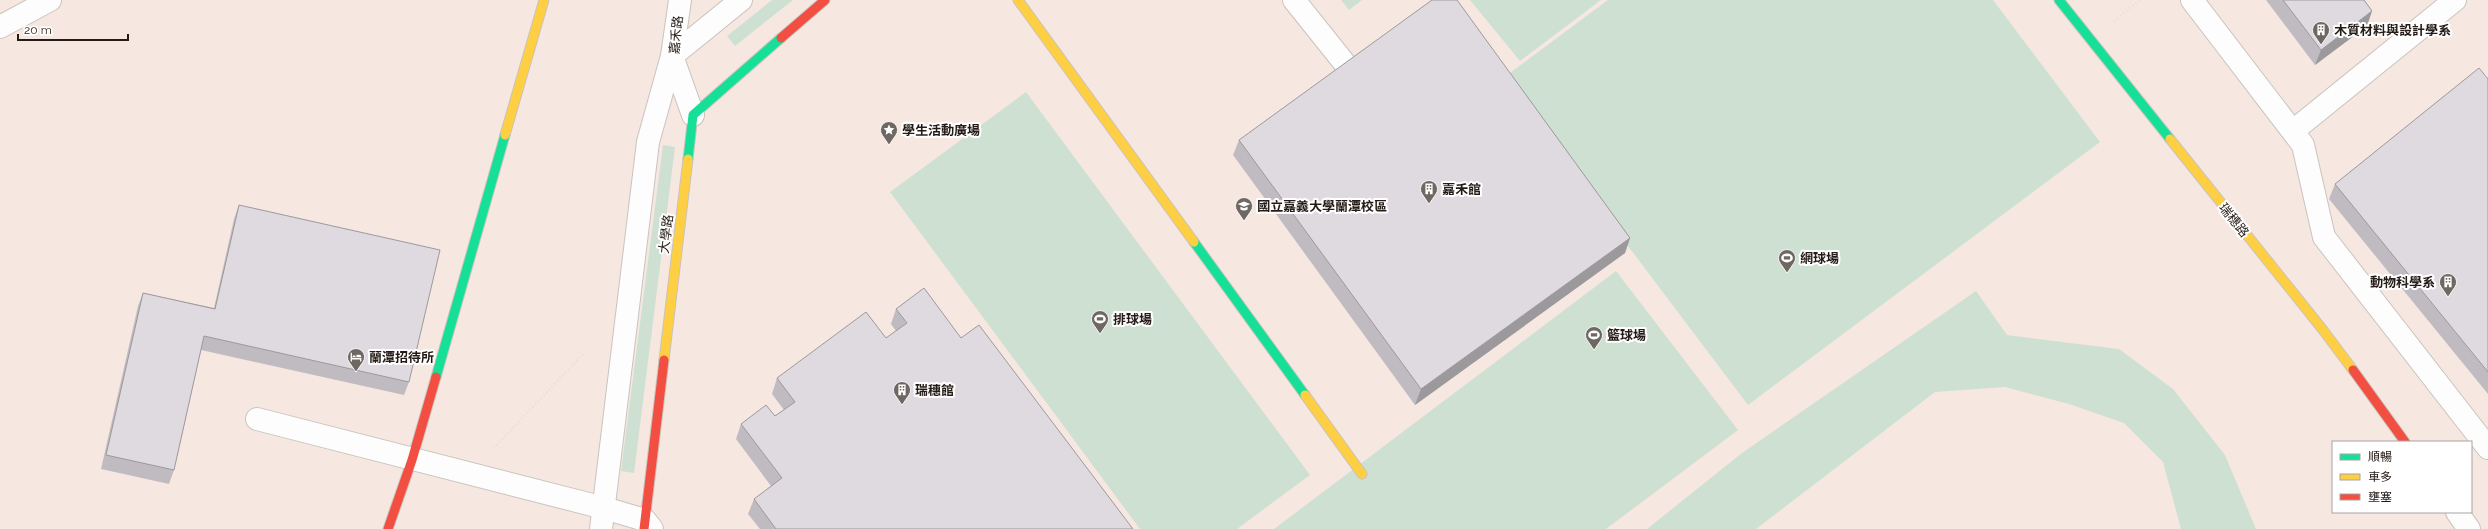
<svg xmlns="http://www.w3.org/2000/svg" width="2488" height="529" viewBox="0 0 2488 529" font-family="Raleway,'Noto Sans TC',sans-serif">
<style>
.built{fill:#f6e8e1;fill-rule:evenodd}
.green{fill:#cde0d1}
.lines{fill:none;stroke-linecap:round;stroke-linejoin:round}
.street-casing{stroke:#c9c3be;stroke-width:24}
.fast-casing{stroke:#c9c3be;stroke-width:11}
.slow-casing{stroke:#c9c3be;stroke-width:11}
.jam-casing{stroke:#c9c3be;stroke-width:11}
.path{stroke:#e1dfde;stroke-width:2.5;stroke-dasharray:1 3;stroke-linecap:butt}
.street{stroke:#fefdfd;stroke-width:22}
.fast{stroke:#16e098;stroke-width:9}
.slow{stroke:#ffcf43;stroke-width:9}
.jam{stroke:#f24e42;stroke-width:9}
.wall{fill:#c0bbc1}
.shaded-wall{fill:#9c999d}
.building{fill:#dfdae0;stroke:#9c999d}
.labels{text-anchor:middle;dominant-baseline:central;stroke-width:4;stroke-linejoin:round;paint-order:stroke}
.poi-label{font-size:13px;font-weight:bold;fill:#241b16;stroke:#fff;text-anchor:start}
.street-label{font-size:13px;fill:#241b16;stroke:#fff}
</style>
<rect width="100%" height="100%" fill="#f8f3f0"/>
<path class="built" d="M0,0H2488V529H0ZM2333,442H2471V512H2333Z"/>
<g class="green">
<path d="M772,0H793L735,46L727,36Z"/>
<path d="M1341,0H1362L1349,10Z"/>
<path d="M1470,0H1601L1520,61Z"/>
<path d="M1608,0H1993L2100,142L1748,405L1502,79Z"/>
<path d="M1026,92L1310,475L1237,529H1140L890,192Z"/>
<path d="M663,145L675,147L634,473L621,471Z"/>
<path d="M1616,271L1738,430L1606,529H1274Z"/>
<path d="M1976,291L2007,335L2119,349L2173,389L2225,455L2256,529H2181L2163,462L2124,423L2069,404L2005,387L1935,392L1756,529H1647L1742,453Z"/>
</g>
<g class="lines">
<defs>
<g id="street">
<path d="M680,0L672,56L693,115"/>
<path d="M1294,0L1350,70"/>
<path d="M2192,0L2303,145L2324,237L2488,448"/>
<path d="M0,27L50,0"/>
<path d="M2293,131L2455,0"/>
<path d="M257,419L604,508L645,520L652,529"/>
<path d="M2457,512L2469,529"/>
<path d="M601,529L648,142L672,56L741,0"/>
</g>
<g id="fast">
<path d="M2059,0L2170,139"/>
<path d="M688,159L693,115L781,38"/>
<path d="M1194,242L1305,395"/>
<path d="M436,377L505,135"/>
</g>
<g id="slow">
<path d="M1018,0L1194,242"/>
<path d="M505,135L544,0"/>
<path d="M2170,139L2323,330L2353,370"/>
<path d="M664,360L688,159"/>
<path d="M1305,395L1362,474"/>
</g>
<g id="jam">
<path d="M781,38L825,0"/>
<path d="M2353,370L2405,442"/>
<path d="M388,529L412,460L436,377"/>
<path d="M644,529L664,360"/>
</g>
</defs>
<use href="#street" class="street-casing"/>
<use href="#fast" class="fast-casing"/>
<use href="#slow" class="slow-casing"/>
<use href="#jam" class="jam-casing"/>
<g class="path">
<path d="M2114,21L2140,0"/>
<path d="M494,448L585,352"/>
</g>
<use href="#street" class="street"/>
<use href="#fast" class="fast"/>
<use href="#slow" class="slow"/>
<use href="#jam" class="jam"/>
</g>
<g class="wall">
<path d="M2266,0H2364L2372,11L2367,26L2315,65Z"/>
<path d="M2488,79V394L2329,199L2335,184Z"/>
<path d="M1239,140L1630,238L1625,253L1415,405L1233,155Z"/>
<path d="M239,205L409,382L404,395L201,350L174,470L169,484L101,469L138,306L143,293L214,308L234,219Z"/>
<path d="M896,309L961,338L1133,529H760L748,514L754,499L771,486L736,439L741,424L775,416L784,410L772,394L777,378L886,338L896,331L891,324Z"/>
</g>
<g class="shaded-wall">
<path d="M2372,11L2367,26L2315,65L2321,50Z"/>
<path d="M1630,238L1625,253L1415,405L1421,389Z"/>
</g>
<g class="building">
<path d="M1432,0H1457L1630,238L1421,389L1239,140Z"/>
<path d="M2283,0H2364L2372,11L2321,50Z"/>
<path d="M2479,68L2488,79V372L2335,184Z"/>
<path d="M239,205L440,250L409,382L204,336L174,470L106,455L143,293L215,309Z"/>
<path d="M924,288L961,338L979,325L1133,529H776L754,499L782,478L741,424L766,405L775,416L795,402L777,378L866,312L886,338L907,323L896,309Z"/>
</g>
<defs>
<symbol id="building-pin" viewBox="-11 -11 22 30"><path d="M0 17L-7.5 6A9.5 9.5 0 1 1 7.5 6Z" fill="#6e6762" stroke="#fff"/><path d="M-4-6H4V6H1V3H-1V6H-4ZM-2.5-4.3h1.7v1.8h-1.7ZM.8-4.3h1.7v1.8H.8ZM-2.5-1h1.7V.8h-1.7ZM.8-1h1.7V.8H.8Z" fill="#fff"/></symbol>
<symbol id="sight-pin" viewBox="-11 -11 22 30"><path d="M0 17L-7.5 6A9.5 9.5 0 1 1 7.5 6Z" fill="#6e6762" stroke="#fff"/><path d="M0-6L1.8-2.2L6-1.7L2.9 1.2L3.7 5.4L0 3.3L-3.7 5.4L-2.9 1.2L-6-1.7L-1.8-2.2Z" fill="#fff"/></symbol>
<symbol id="university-pin" viewBox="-11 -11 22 30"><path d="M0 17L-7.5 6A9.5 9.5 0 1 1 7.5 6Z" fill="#6e6762" stroke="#fff"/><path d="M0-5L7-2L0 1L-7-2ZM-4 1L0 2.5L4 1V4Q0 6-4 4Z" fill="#fff"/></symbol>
<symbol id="stadium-pin" viewBox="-11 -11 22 30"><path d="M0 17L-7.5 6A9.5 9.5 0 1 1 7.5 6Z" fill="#6e6762" stroke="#fff"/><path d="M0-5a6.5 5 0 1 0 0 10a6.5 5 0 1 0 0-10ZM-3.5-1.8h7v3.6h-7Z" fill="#fff"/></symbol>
<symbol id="hotel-pin" viewBox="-11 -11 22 30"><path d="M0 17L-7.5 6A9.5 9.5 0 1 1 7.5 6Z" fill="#6e6762" stroke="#fff"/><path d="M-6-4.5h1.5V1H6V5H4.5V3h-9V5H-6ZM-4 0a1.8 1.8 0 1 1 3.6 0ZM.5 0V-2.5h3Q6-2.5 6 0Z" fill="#fff"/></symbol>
</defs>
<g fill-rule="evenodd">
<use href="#building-pin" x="2311" y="20" width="20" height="27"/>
<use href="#sight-pin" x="879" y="120" width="20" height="27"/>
<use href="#building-pin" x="1419" y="179" width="20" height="27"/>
<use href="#university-pin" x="1234" y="196" width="20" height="27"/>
<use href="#stadium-pin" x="1777" y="248" width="20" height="27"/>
<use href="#building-pin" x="2438" y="272" width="20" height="27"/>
<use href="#stadium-pin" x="1090" y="309" width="20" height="27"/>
<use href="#stadium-pin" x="1584" y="325" width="20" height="27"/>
<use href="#hotel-pin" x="346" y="347" width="20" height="27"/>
<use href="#building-pin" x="892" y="380" width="20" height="27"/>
</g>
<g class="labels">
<g class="poi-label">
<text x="2334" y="30">木質材料與設計學系</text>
<text x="902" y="130">學生活動廣場</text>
<text x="1442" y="189">嘉禾館</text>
<text x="1257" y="206">國立嘉義大學蘭潭校區</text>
<text x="1800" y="258">網球場</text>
<text x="2435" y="282" text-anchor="end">動物科學系</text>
<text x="1113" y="319">排球場</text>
<text x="1607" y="335">籃球場</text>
<text x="369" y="357">蘭潭招待所</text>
<text x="915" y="390">瑞穗館</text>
</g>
<g class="street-label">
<text transform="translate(676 35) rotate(-84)">嘉禾路</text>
<text transform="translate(2234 220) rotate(51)">瑞穗路</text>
<text transform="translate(666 234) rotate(-83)">大學路</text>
</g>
</g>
<rect x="2332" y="441" width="140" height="72" fill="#ffffff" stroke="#a7a4a2"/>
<rect x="2340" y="454" width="20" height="6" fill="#16e098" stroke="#a7a4a2"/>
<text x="2368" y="461" font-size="12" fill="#241b16">順暢</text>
<rect x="2340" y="474" width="20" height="6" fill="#ffcf43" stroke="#a7a4a2"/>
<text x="2368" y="481" font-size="12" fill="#241b16">車多</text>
<rect x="2340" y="494" width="20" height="6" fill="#f24e42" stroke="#a7a4a2"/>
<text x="2368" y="501" font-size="12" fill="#241b16">壅塞</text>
<path d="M18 34v6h110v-6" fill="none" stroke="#241b16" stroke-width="2"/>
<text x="24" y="34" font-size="12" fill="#241b16" stroke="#ffffff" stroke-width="3" paint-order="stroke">20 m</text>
</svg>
